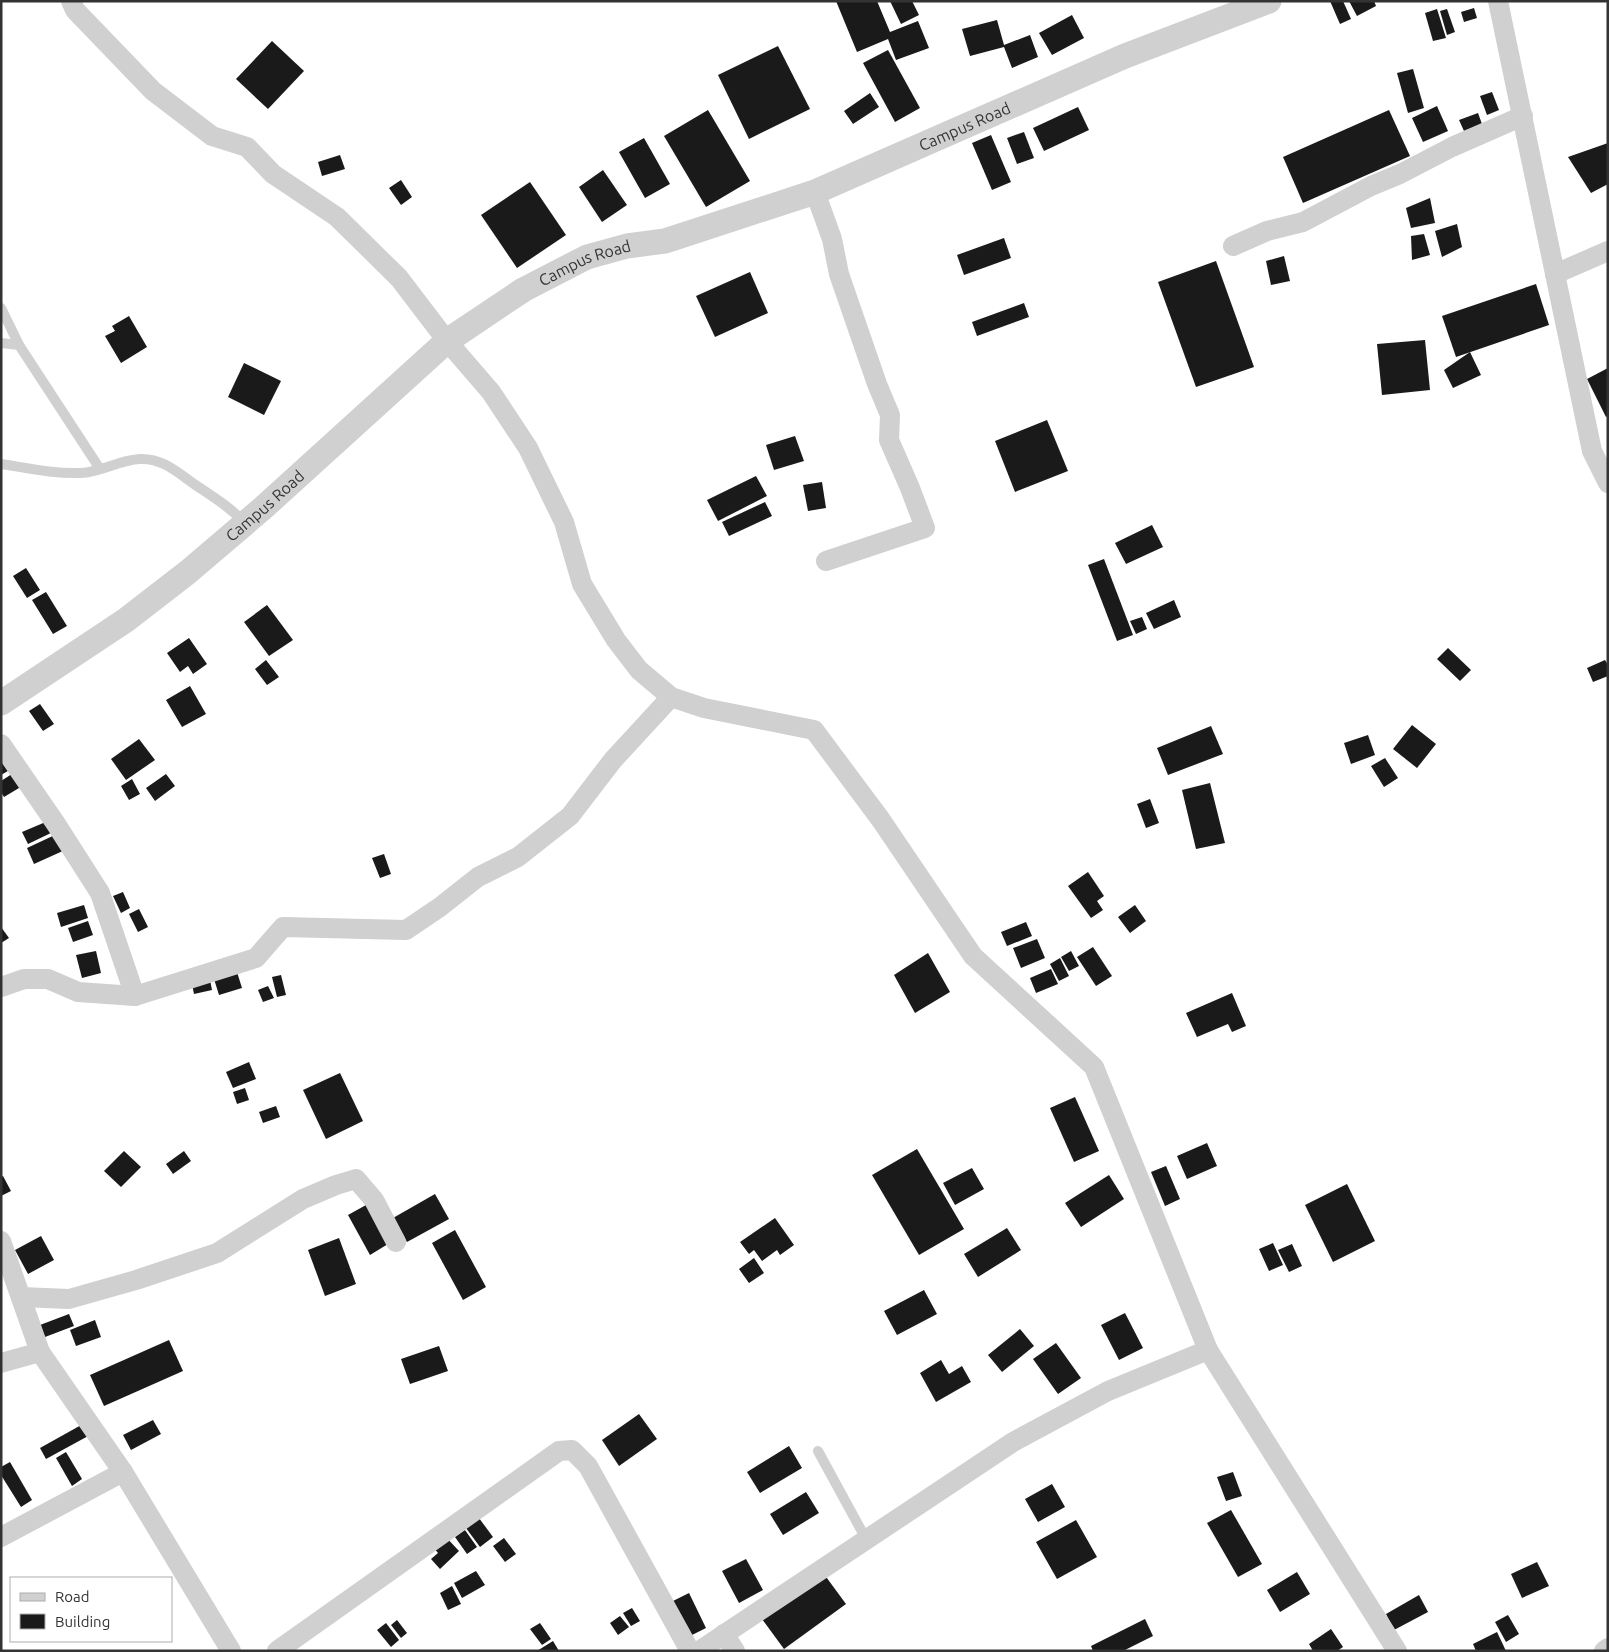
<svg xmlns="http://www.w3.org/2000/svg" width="1609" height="1652" viewBox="0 0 1609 1652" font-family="Ubuntu,sans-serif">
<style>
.building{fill:#1a1a1a}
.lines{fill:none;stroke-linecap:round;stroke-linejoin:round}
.service{stroke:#d0d0d0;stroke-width:10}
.minor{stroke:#d0d0d0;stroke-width:20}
.tertiary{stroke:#d0d0d0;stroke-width:25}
.labels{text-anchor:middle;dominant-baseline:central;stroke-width:5;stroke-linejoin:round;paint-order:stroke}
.street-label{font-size:16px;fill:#333;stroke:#fff}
</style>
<rect width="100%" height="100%" fill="#fff"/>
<g class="building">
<path d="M836,1H877L890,32L918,21L929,48L896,60L888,39L857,52Z"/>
<path d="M890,1H912L919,15L901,24Z"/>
<path d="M1330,1H1343L1351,19L1340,24Z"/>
<path d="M1349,1H1374L1376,6L1357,16Z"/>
<path d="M1474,8L1477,18L1464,22L1461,12Z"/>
<path d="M1437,9L1446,38L1433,41L1425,13Z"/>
<path d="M1447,9L1455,32L1447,35L1440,11Z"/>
<path d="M1072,15L1084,38L1052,55L1039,33Z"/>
<path d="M997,20L1004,45L1030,35L1038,57L1012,68L1004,47L970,56L962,29Z"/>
<path d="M272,41L304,71L268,109L236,79Z"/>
<path d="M778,46L810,109L749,139L718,75Z"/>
<path d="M888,50L920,108L895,122L863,63Z"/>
<path d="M1413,69L1424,108L1408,113L1397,73Z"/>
<path d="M1492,92L1499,110L1487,115L1480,96Z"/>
<path d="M870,93L879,107L853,124L844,111Z"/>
<path d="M1437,106L1448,131L1423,142L1412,118Z"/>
<path d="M1078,107L1089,130L1044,151L1033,128Z"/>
<path d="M708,110L750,181L706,207L664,136Z"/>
<path d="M1389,110L1410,156L1303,203L1283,157Z"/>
<path d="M1478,113L1482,124L1464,131L1459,120Z"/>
<path d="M1024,132L1034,158L1017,164L1007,138Z"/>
<path d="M991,135L1011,182L992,190L972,143Z"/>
<path d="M644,138L670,184L645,198L619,152Z"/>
<path d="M1608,143V184L1591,193L1568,157Z"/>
<path d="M340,155L345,169L322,176L318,162Z"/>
<path d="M603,170L627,205L602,222L579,187Z"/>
<path d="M401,180L412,197L401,205L389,188Z"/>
<path d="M530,182L566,235L517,268L481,215Z"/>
<path d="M1430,198L1435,223L1411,228L1406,208Z"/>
<path d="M1457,224L1462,247L1442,257L1435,231Z"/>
<path d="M1424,234L1430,255L1412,260L1411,236Z"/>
<path d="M1004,238L1011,258L964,275L957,255Z"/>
<path d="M1284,256L1290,281L1271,285L1266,261Z"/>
<path d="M1216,261L1254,367L1196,387L1158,282Z"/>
<path d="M750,272L768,313L715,337L696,296Z"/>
<path d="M1536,284L1549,325L1456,357L1442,316Z"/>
<path d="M1024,303L1029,317L977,336L972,322Z"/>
<path d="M129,316L147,347L121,363L105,336L115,331L112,326Z"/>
<path d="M1425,340L1430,390L1382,395L1377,344Z"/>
<path d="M1470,352L1481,375L1453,388L1444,370Z"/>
<path d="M244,363L281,381L264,415L228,397Z"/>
<path d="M1608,368V416L1606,417L1587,379Z"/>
<path d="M1047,420L1068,471L1015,492L995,441Z"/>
<path d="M795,436L804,461L774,470L766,445Z"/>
<path d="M756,476L767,496L718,521L707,500Z"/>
<path d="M822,482L826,508L808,511L803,485Z"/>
<path d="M765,502L772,516L729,536L722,522Z"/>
<path d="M1152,525L1163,547L1126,564L1115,543Z"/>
<path d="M1104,559L1133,635L1117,641L1088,565Z"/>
<path d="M26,568L40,590L27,598L13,576Z"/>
<path d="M46,592L67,626L53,634L32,600Z"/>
<path d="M1174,600L1181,617L1154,629L1146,613Z"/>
<path d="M267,605L293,640L269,656L244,622Z"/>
<path d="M1142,617L1147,629L1136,634L1130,621Z"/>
<path d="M189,638L207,664L193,674L188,666L180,672L167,653Z"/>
<path d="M1448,648L1471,670L1460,681L1437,659Z"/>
<path d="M266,660L279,677L267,685L255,669Z"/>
<path d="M1605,660L1608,665V676L1593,682L1587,668Z"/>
<path d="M190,686L206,714L182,727L166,700Z"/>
<path d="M40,704L54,724L43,731L29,711Z"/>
<path d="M1412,725L1436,744L1417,768L1393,749Z"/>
<path d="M1211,726L1223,754L1168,775L1157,748Z"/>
<path d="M1368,735L1375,755L1351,764L1344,743Z"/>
<path d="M139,739L155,760L126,780L111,759Z"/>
<path d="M1,749L13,768L1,775Z"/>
<path d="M1385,758L1398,778L1384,787L1371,766Z"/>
<path d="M15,772L24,785L4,797L1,792V781Z"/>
<path d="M166,774L175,786L155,801L146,788Z"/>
<path d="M132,779L140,794L129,800L121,786Z"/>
<path d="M1210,783L1225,843L1196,849L1182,790Z"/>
<path d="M1150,799L1159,823L1146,828L1137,804Z"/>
<path d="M48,821L53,832L28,844L22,832Z"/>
<path d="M57,834L65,850L34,864L27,848Z"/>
<path d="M384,854L391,874L380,878L372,858Z"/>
<path d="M1088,872L1104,896L1097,901L1103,910L1091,918L1068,886Z"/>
<path d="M123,892L130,908L121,913L113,896Z"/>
<path d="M84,905L88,918L61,927L57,913Z"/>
<path d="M1135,905L1146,921L1130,933L1118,917Z"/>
<path d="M139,909L148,927L138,932L129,914Z"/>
<path d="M88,921L93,935L73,942L68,928Z"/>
<path d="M1026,922L1032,936L1007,946L1001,932Z"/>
<path d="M1,927L9,938L1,943Z"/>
<path d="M1037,939L1045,958L1021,968L1013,948Z"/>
<path d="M1093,947L1112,976L1096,986L1077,957Z"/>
<path d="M96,951L101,973L82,978L76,955Z"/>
<path d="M1071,951L1079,966L1069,971L1061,957Z"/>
<path d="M928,953L950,992L915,1013L894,975Z"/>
<path d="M1060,958L1069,976L1059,981L1050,964Z"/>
<path d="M1051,969L1058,984L1036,993L1030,978Z"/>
<path d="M237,972L242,988L219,995L214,979Z"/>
<path d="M281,975L286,995L277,997L272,977Z"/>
<path d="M210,980L212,990L194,994L192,984Z"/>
<path d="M268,986L274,998L263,1002L258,990Z"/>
<path d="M1232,993L1246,1026L1232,1032L1228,1024L1197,1037L1186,1013Z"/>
<path d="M249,1062L256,1079L233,1088L226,1072Z"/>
<path d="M340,1073L363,1121L326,1139L303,1090Z"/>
<path d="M245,1088L249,1100L237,1104L233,1092Z"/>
<path d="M1075,1097L1099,1151L1074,1162L1050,1108Z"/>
<path d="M276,1106L280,1117L263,1123L259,1112Z"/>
<path d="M1207,1143L1217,1166L1187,1179L1177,1156Z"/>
<path d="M917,1149L964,1229L919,1255L872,1175Z"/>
<path d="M124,1151L141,1167L121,1187L104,1171Z"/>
<path d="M184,1151L191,1161L173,1174L166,1164Z"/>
<path d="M1166,1166L1180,1199L1165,1206L1151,1172Z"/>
<path d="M972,1168L984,1189L955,1205L943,1183Z"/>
<path d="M1109,1175L1124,1199L1081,1227L1065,1203Z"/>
<path d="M3,1176L11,1191L1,1196V1177Z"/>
<path d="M1347,1184L1375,1241L1333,1262L1305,1205Z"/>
<path d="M435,1194L449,1219L407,1242L393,1218Z"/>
<path d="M366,1205L388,1244L370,1255L348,1215Z"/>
<path d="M775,1218L794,1245L780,1255L777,1250L762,1261L754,1250L749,1254L740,1242Z"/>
<path d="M1007,1228L1021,1250L978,1277L964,1254Z"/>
<path d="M455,1230L486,1287L463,1300L432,1243Z"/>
<path d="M41,1236L54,1260L28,1274L15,1250Z"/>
<path d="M339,1238L356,1284L325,1296L308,1250Z"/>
<path d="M1273,1243L1283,1265L1269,1271L1259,1249Z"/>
<path d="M1292,1244L1302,1266L1289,1272L1278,1250Z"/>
<path d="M754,1258L764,1273L749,1283L739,1269Z"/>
<path d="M924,1290L937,1314L897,1335L884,1311Z"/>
<path d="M1125,1313L1143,1348L1119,1360L1101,1325Z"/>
<path d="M69,1314L74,1326L45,1337L40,1325Z"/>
<path d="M95,1320L101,1337L76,1346L70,1330Z"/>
<path d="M1020,1329L1034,1346L1002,1372L988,1355Z"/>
<path d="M169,1340L183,1371L104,1406L90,1375Z"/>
<path d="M1056,1343L1081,1378L1058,1394L1033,1359Z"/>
<path d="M439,1346L448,1371L410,1384L401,1359Z"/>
<path d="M941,1360L949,1374L962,1366L971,1382L936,1402L920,1373Z"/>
<path d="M639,1414L657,1439L619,1466L602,1440Z"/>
<path d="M153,1420L161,1434L131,1450L123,1435Z"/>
<path d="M83,1424L90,1435L46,1459L40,1448Z"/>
<path d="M789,1446L802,1468L760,1493L747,1472Z"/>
<path d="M66,1452L82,1479L72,1486L56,1458Z"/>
<path d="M10,1462L32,1500L21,1507L1,1475V1467Z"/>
<path d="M1233,1472L1242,1496L1226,1501L1217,1477Z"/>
<path d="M1052,1484L1065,1507L1038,1522L1025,1499Z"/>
<path d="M806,1492L819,1513L783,1535L770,1514Z"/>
<path d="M1231,1510L1262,1564L1238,1577L1207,1523Z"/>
<path d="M476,1514L493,1537L480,1547L463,1524Z"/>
<path d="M1076,1520L1097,1557L1057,1579L1036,1542Z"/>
<path d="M465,1530L477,1547L467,1554L455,1537Z"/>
<path d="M444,1535L459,1551L440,1569L431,1559L438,1553L432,1546Z"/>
<path d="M504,1538L516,1554L505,1562L493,1546Z"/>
<path d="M746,1559L763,1590L739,1603L722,1571Z"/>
<path d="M1537,1562L1549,1586L1522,1598L1511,1574Z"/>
<path d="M821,1570L846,1604L784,1649L759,1615Z"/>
<path d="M476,1571L485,1585L462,1598L454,1583Z"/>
<path d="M1297,1572L1310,1594L1280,1612L1267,1590Z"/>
<path d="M452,1586L461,1604L448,1610L440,1593Z"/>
<path d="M689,1593L706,1628L686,1638L669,1603Z"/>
<path d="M1419,1595L1428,1612L1394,1630L1386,1614Z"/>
<path d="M632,1608L640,1621L631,1626L623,1613Z"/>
<path d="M1508,1615L1519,1634L1506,1642L1495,1622Z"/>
<path d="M620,1616L629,1627L618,1635L610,1623Z"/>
<path d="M1145,1619L1153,1636L1123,1651H1093L1091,1646Z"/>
<path d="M397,1620L407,1633L401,1638L391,1625Z"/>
<path d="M386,1623L399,1640L391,1647L377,1630Z"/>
<path d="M540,1623L551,1639L542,1645L530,1629Z"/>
<path d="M1331,1629L1343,1647L1337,1651H1313L1309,1644Z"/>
<path d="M1497,1632L1506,1651H1476L1473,1644Z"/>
<path d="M553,1641L559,1651H537Z"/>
</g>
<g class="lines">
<g class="service">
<path d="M1,308L19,345L100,469"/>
<path d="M1,343L19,345"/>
<path d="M1,464C27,468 54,474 81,473C101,472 119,460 140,459C162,458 177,472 194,484C212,496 230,507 245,523"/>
<path d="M818,1451L866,1539"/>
</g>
<g class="minor">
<path d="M71,1L75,10L153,91L212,136L247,147L273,174L337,217L399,278L447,341L491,392L528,448L564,522L582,584L616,640L639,670L671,697L704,708L814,730L881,820L973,956L1094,1067L1208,1350L1397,1651"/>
<path d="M1498,1L1592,451L1608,483"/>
<path d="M815,192L832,239L839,274L877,384L890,415L889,440L910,488L925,528L826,561"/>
<path d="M1233,246L1267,231L1303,222L1371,186L1400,174L1452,147L1523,116"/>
<path d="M1555,274L1608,251"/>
<path d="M1,744L56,824L100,893L135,996"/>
<path d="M1,987L24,979H48L78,992L135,996L256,958L283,927L406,930L440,907L478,877L518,857L570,816L613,760L671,697"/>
<path d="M1,1241L40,1352L123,1472L231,1651"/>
<path d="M21,1297L69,1299L136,1280L217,1253L303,1199L336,1185L356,1179L374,1200L396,1242"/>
<path d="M1,1363L40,1352"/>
<path d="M1,1537L123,1472"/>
<path d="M724,1634L735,1651"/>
<path d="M277,1651L559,1451L572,1450L588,1466L690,1651"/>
<path d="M699,1651L1013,1442L1108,1391L1208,1350"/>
<path d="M1604,1651L1608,1648"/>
</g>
<path class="tertiary" id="s1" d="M1,703L126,620L188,572L263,508L447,341L523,290L587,257L627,246L665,241L815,192L1125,56L1269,1"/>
</g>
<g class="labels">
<g class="street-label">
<text stroke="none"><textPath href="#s1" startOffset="1140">Campus Road</textPath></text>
<text stroke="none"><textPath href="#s1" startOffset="735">Campus Road</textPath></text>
<text stroke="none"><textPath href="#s1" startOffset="330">Campus Road</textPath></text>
</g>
</g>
<rect width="1609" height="1652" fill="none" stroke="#333333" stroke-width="5"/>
<rect x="10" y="1577" width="162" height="65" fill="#ffffff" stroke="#adadad"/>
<rect x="20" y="1593" width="25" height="8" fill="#d0d0d0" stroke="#adadad"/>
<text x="55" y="1602" font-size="15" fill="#333333">Road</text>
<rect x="20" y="1614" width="25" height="15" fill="#1a1a1a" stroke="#adadad"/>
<text x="55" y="1627" font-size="15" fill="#333333">Building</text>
</svg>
